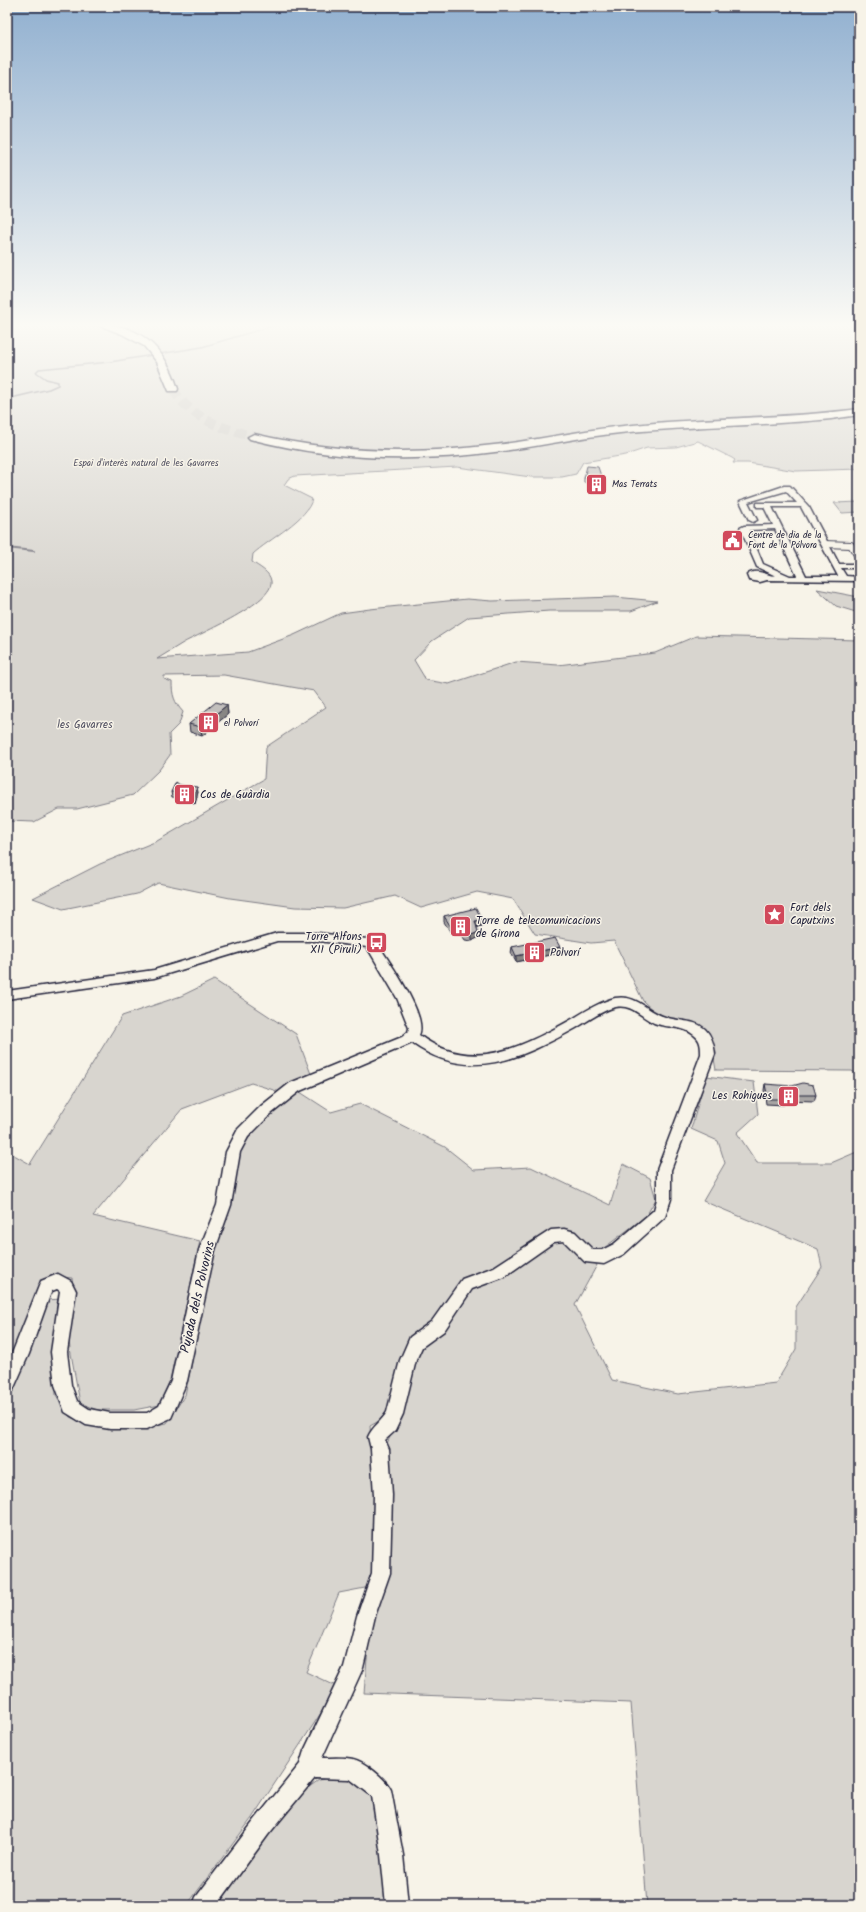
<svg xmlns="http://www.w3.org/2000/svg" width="866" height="1912" viewBox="0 0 866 1912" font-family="Kalam,sans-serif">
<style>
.green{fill:#d8d5cf;stroke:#7d7c85}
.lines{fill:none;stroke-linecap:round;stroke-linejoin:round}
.stream-far1{stroke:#76747f;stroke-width:1.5}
.stream{stroke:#76747f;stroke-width:2}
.trunk-tunnel{stroke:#ccc9c5;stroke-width:10;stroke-dasharray:10 5.5;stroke-linecap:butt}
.pedestrian-casing{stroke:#22223b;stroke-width:8}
.minor-casing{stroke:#22223b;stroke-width:3}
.trunk-casing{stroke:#22223b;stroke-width:3}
.pedestrian{stroke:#f7f3e8;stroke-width:6}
.minor{fill:#f7f3e8;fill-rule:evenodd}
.trunk{fill:#f7f3e8;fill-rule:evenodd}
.wall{fill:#a7a4a3;stroke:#22223b}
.shaded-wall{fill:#888684;stroke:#22223b}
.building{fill:#c2bfbd;stroke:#22223b}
.labels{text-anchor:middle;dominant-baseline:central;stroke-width:3;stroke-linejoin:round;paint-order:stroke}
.far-park-label{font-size:9px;fill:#504f60;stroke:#f7f3e8}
.far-poi-label{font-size:9px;fill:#22223b;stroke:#f7f3e8;text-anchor:start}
.park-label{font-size:11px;fill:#504f60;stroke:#f7f3e8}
.poi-label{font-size:11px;fill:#22223b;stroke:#f7f3e8;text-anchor:start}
.near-street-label{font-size:13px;fill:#22223b;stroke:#f7f3e8}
</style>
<rect width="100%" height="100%" fill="#f7f3e8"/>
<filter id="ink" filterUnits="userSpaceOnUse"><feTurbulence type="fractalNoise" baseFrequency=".025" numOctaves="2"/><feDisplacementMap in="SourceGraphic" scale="8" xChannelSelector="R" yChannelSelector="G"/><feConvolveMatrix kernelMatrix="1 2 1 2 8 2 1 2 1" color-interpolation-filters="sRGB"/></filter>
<g filter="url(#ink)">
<g class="green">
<path d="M7,323H859V469L796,471L748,463H733L735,460L732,458L698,441L676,447L647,448L626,455L583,462L576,474L562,477H531L457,467L295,476L288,479L284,485L312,499C309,518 268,540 253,554L252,562C259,567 270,572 271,581C275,602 199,634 183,643C174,648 166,654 157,659L248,652L294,635L341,613L370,609L467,599L492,601L615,597L657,601L631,611H549L469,617L432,641L414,660L426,680L449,684L516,662L558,665L655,653L696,636L859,640V1076L852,1071L716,1070L710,1037L659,1016L643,1001L614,941L591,943L535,934L513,899L477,892L421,908L395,896L343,908L295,907L230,898L158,883L137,894L63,909L33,898L100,864L157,841L264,779L266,747L326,707L314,691L224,675L164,676V679L172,682C172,695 174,702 183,712L179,724L169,734L170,755L159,770L133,795L77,809H59L34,822L7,821Z"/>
<path d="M859,502V512L842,513L834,503Z"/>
<path d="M817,589L859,597V613L836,606Z"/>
<path d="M214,980L296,1034L311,1074L280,1092L251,1083L182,1109L93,1216L200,1241L170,1380L160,1405L134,1410H97L80,1403L68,1337L75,1305L72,1278L54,1276L43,1282L7,1366V1151L30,1164L122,1016L181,996Z"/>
<path d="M706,1076L754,1082L758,1114L737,1133L757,1163H831L859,1151V1905H647L631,1703L364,1693L386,1446L399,1416L412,1361L421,1343L468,1288L549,1241L562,1238L569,1241L597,1265L575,1305L612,1380L678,1394L776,1383L796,1349V1307L822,1267L818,1249L703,1201L725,1163L718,1141L691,1129Z"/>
<path d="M300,1092L331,1112L360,1104L445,1147L474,1170L531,1167L610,1205L623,1164L650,1178L656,1199L646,1216L604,1248L592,1249L573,1232L560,1228L528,1245L495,1269L437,1316L409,1342L386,1417L370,1426L374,1490V1569L370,1587L339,1593L306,1672L338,1687L252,1818L187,1905H7V1404L47,1300L61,1299L53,1357L56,1395L70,1417L92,1426L136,1429L167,1423L185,1395L215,1251L229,1210L241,1147L274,1110Z"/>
<path d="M343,1776L374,1790L388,1905H213L292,1799L319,1780Z"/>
</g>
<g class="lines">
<path class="stream-far1" d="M7,399L49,389L58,385V382L46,379L36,372L39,369L110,362L202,347L282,323"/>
<path class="stream" d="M7,548L34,551"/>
<path class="trunk-tunnel" d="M173,389C191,419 222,428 254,437"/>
<defs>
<path id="pedestrian" d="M825,544L851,545L859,558"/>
<g id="minor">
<path d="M784,486H790L809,507L839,564H859V568H841L846,576L859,577V581L767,580L760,582L749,580L747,575C756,567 766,576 776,576L757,567L740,528L744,526L773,525L764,507H757V503H797L786,491L748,502L757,520L753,522L749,520L740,501ZM772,507H801L838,576H806ZM775,529L797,576H790L763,564L749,530Z"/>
<path d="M277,933H318L375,940C386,957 429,1016 419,1035C472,1075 524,1046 574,1018C587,1010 600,1002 615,998C636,994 647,1011 665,1017C678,1022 694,1019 705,1029C712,1036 714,1045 715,1054L671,1170V1199L665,1217L624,1254L604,1264L585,1262L564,1241L554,1242L504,1277L472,1289L444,1331L422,1347L416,1360L403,1414L395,1431L385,1440L389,1449L392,1495L390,1573L375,1616L363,1668L322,1758C332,1758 344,1757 353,1759C364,1761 387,1780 391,1790L403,1855L408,1905H386L381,1855L372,1796L350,1779L315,1778L268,1835L217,1905H193L196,1897L254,1821L300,1764L304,1751L344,1667L357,1616L372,1573L374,1495L371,1449L368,1437C372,1427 382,1421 387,1412L400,1360L410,1337L432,1321L462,1279L494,1267L551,1230L564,1229L575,1232L593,1250H602L614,1244L654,1210L657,1199V1170L701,1054C701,1047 701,1040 694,1035C684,1026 667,1028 654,1023C641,1017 632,1004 616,1007C602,1010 588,1021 576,1028C522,1058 469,1084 412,1043L300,1091L271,1114L248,1137L240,1152L231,1205L215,1250L187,1381L171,1418L147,1429H110L86,1425L65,1412L55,1385L51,1352L60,1291L57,1289L52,1291L50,1295L29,1354L13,1390L7,1392V1366L41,1281L58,1274L71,1281L76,1291L67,1352L71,1385L77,1401L89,1409L110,1413H147L159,1406L171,1381L199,1250L217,1205L226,1152L238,1129L261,1106L290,1083L402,1037L408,1032L409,1028L397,998L367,947L318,941H277L154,978L7,999V991L154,970Z"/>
</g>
<g id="trunk">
<path d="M93,323C139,323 165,347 178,389L177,391H169L157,362L144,346L122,334Z"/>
<path d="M859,409V415L831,419C761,426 691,426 620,433C578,437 537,447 495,452C412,463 331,460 250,439L248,437L254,434C333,453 413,455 494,445C541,440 586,429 633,425C708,417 784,419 859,409Z"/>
</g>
</defs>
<use href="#pedestrian" class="pedestrian-casing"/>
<use href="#minor" class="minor-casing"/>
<use href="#trunk" class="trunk-casing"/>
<use href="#pedestrian" class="pedestrian"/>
<use href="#minor" class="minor"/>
<use href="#trunk" class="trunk"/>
</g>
<g class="wall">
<path d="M584,478L604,485L603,489L584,482Z"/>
<path d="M227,705L228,714L202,736L190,732L189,724Z"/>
<path d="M180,785L198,792L195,804L189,799L172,797L171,792Z"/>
<path d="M444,916L482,926L477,927V938L472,941L465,940L459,931L451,933L444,922Z"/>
<path d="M512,947H560L559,953L516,962L511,953Z"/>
<path d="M765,1084L816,1095L814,1101L785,1100L784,1105L766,1104L764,1090Z"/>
</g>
<g class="shaded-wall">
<path d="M227,705L228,714L202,736L200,727Z"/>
<path d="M197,787L198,792L195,804L194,799Z"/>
<path d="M482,920V926L475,927V921Z"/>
<path d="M459,925V931L451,933V927Z"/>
<path d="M478,932L477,938L472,941V935Z"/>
<path d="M560,947L559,953L516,962V956Z"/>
</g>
<g class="building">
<path d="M587,466L598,467L604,485L584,478Z"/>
<path d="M216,702L227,705L200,727L189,724Z"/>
<path d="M176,782L180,785L197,787L194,799L188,793L171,792Z"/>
<path d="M476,908L482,920L475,921L478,932L472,935L465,934L459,925L451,927L444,916Z"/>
<path d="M555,938L560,947L516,956L512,947Z"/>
<path d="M803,1083L813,1085L816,1095H784L786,1099H768L765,1084L792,1086Z"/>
</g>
</g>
<linearGradient id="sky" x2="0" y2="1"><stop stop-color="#91b0d0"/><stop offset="0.55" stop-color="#fbfaf5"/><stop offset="1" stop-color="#fbfaf5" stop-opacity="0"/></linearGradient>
<rect width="866" height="591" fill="url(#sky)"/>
<defs>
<symbol id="building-square" viewBox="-11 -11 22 22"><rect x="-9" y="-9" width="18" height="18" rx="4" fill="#d1495b" stroke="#f7f3e8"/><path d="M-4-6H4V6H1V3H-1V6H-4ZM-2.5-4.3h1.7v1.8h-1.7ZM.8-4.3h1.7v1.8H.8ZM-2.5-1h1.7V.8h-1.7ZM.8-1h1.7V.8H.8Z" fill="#fff"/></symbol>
<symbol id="civic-square" viewBox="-11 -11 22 22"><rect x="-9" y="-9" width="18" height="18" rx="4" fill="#d1495b" stroke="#f7f3e8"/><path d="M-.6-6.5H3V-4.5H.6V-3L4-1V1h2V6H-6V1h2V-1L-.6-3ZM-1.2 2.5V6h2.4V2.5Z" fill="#fff"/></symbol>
<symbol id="sight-square" viewBox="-11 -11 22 22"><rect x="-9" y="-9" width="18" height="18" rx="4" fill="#d1495b" stroke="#f7f3e8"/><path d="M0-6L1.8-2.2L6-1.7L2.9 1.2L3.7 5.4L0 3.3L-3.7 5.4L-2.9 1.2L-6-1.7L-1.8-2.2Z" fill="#fff"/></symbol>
<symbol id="bus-square" viewBox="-11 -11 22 22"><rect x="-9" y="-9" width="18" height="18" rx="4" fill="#d1495b" stroke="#f7f3e8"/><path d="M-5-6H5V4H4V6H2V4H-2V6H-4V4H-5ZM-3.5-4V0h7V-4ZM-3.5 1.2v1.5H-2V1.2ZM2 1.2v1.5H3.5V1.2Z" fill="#fff"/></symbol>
</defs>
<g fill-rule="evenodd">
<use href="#building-square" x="584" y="472" width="25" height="25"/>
<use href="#civic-square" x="720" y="528" width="25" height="25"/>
<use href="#building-square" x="196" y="710" width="25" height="25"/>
<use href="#building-square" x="172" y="782" width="25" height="25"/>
<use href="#sight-square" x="762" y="902" width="25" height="25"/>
<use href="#building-square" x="448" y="914" width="25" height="25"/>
<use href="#bus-square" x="364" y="930" width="25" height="25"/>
<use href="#building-square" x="522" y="940" width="25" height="25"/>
<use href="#building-square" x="776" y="1084" width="25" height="25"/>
</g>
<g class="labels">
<g class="far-park-label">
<text x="146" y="463">Espai d'interès natural de les Gavarres</text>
</g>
<g class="far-poi-label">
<text x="612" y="484">Mas Terrats</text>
<text x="748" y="535">Centre de dia de la<tspan x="748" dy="10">Font de la Pólvora</tspan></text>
<text x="224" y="723">el Polvorí</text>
</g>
<g class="park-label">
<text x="85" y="725">les Gavarres</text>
</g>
<g class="poi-label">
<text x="200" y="795">Cos de Guàrdia</text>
<text x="790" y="908">Fort dels<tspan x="790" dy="13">Caputxins</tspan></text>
<text x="476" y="921">Torre de telecomunicacions<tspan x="476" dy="13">de Girona</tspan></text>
<text x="362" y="937" text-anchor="end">Torre Alfons<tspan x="362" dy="13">XII (Piruli)</tspan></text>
<text x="550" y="953">Polvorí</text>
<text x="772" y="1096" text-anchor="end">Les Rohigues</text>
</g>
<g class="near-street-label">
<text transform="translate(198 1297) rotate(-77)">Pujada dels Polvorins</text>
</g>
</g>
<rect width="866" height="1912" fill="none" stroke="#f7f3e8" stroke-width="24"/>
<rect x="12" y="12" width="842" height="1888" fill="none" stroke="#22223b" stroke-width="1.5" filter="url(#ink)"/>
</svg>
